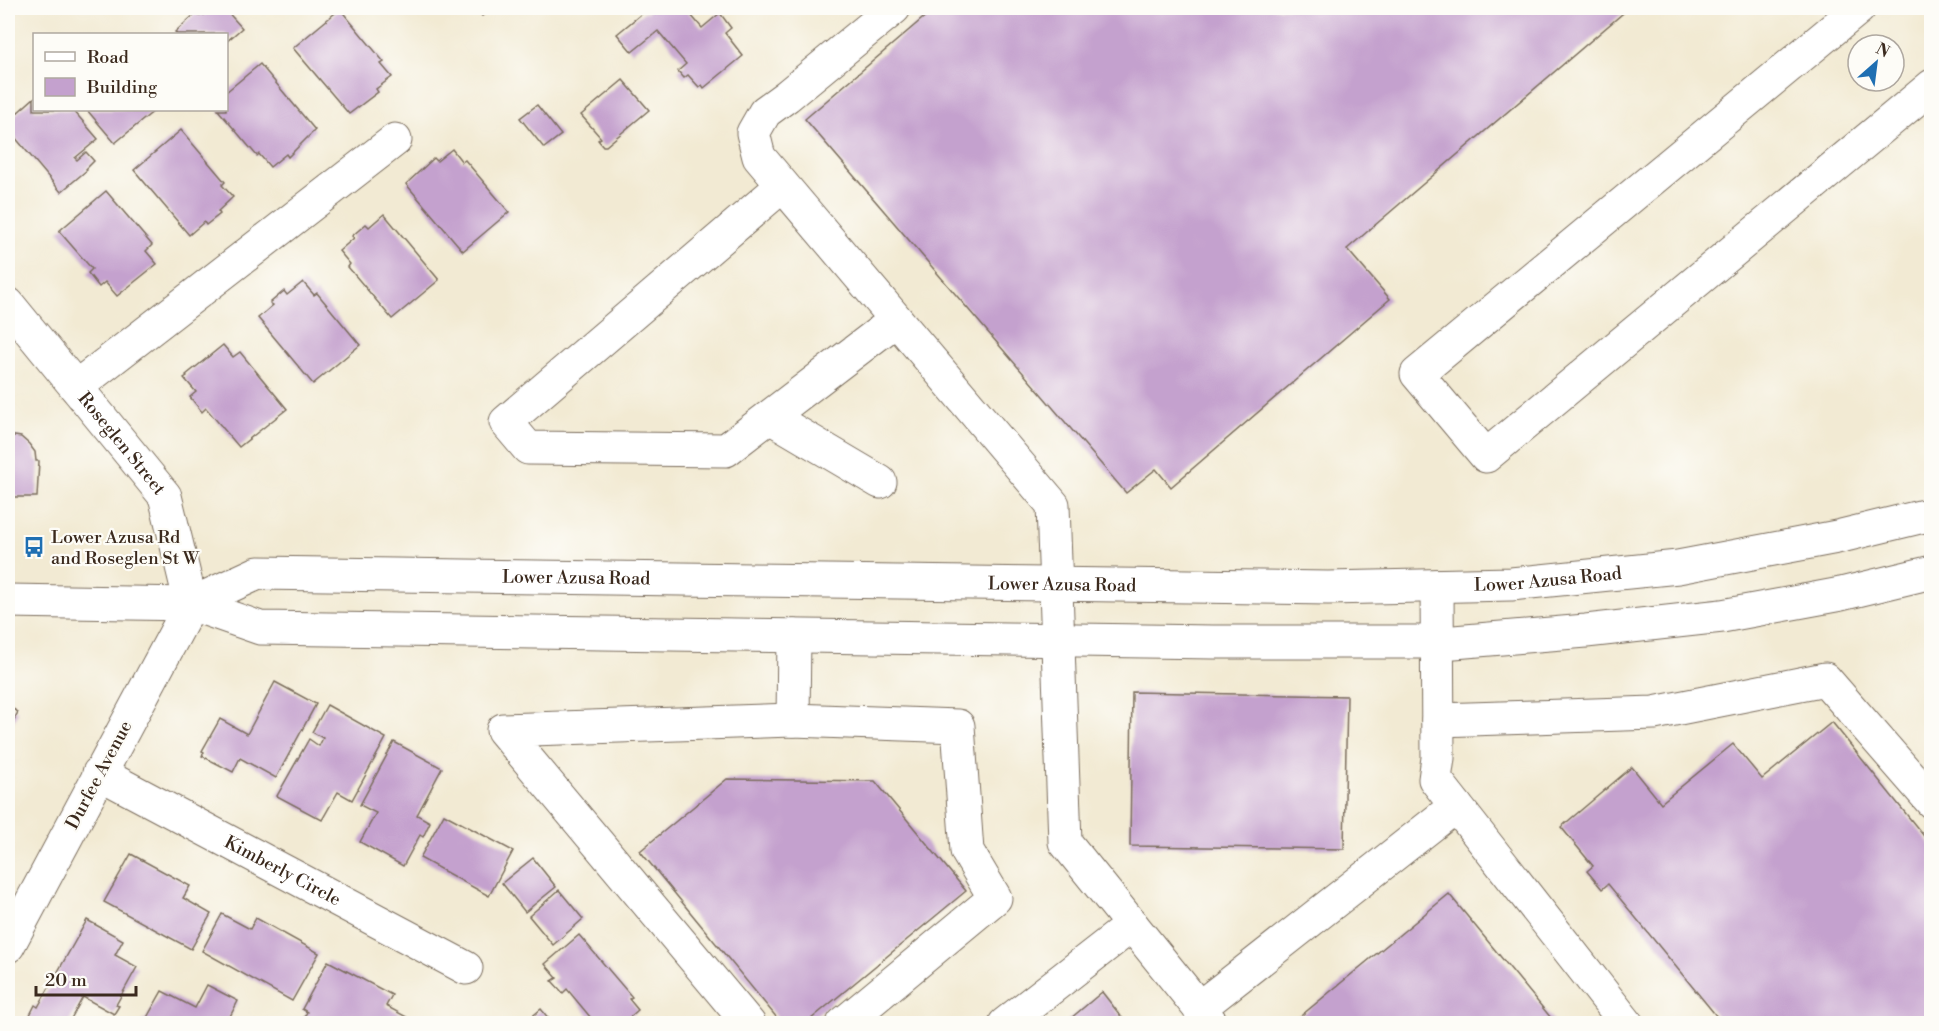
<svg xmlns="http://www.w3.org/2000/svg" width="1939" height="1031" viewBox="0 0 1939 1031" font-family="'Libre Bodoni',serif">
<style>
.building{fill:#c4a1ce}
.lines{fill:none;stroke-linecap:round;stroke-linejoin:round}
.minor-casing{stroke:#7b6d5d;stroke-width:35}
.major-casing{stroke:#7b6d5d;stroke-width:35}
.minor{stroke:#fff;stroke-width:33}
.major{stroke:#fff;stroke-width:33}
.labels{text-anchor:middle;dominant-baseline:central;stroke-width:4.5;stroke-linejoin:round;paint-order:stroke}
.street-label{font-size:18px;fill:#3b2a1e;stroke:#fdfcf7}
.poi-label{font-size:18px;fill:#3b2a1e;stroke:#fdfcf7;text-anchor:start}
</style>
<rect width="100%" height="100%" fill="#fdfcf7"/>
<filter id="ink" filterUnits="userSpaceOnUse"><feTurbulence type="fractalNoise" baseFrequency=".0167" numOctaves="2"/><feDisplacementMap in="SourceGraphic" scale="12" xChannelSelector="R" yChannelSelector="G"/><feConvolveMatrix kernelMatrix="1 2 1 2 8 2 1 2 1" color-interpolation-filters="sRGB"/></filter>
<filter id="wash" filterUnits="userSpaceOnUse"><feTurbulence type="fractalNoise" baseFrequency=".008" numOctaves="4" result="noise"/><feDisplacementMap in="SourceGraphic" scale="24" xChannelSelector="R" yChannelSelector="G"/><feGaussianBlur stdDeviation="1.35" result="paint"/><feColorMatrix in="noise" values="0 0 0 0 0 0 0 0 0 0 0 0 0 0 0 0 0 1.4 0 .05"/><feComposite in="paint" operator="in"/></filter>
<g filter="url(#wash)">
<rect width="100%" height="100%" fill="#f2ead3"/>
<g id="blocks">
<g class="building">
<path d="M213,8H224L242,28L226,42V34H177L175,32L196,13L199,16L202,13L204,15Z"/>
<path d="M475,8H492L482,16Z"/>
<path d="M653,8H685L702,28L720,13L731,28L725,33L743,56L704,88L702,85L699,87L688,75L684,78L678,71L686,64L658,31L632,52L617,34L645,11L646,13Z"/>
<path d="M935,8H1629L1347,249L1390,299L1171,487L1156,469L1126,493L805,119Z"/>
<path d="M340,9L384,62L381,64L392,77L376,89L378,92L349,114L293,48Z"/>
<path d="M260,64L315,130L288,157L286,154L270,167L259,154L257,156L218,110H226V92Z"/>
<path d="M623,80L649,110L606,146H603L598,140L601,138L581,115Z"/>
<path d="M34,98V110H73L98,139L75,158L77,160L86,152L94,161L86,169L87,170L61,192L8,129V121Z"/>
<path d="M537,105L561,135L544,148L520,118Z"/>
<path d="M87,110H155L115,143Z"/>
<path d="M181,130L225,182L222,185L233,197L218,211L220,214L206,225L204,222L189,235L134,170Z"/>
<path d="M452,149L462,162L465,160L509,212L463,251L406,184L434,158L437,161Z"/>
<path d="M106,191L152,245L146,251L157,264L117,296L105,282L99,287L88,273L92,269L59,231Z"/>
<path d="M384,214L439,280L392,319L348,267L350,264L339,251L354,238L352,236L366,224L369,227Z"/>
<path d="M303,282L314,295L317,293L360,345L313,384L258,318L273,305L270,303L284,291L287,295Z"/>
<path d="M223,345L233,357L240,352L287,409L239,447L206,408L202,412L190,397L196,392L184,378L187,376L186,375Z"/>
<path d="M8,435L21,437L29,444L35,452L36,461H39L37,497H8Z"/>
<path d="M275,682L316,704L276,778L240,758L233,772L202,756L204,752L202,751L220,719L247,734Z"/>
<path d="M1132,692L1347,696L1344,849L1130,846Z"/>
<path d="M327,705L386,738L352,800L338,792L322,820L277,796L309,739L319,746L323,738L312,732Z"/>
<path d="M8,706L18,712L8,731Z"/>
<path d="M1832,722L1932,846V1024H1723L1608,884L1602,889L1587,871L1593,866L1561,827L1632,767L1661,803L1733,744L1762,779Z"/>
<path d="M394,742L442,768L417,815L430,822L423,837L420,835L403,866L360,842L376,813L360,805Z"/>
<path d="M727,779L875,781L966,891L805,1024H782L640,851Z"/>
<path d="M444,814L513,851L489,896L420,858Z"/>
<path d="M131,854L190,886L183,898L211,914L191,949L104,902Z"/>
<path d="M533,858L556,887L525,912L502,883Z"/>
<path d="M559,890L583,919L553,945L529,916Z"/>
<path d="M1449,894L1556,1024H1291Z"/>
<path d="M222,914L250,929L256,918L319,953L292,1001L202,951Z"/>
<path d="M87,920L123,940L115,955L137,967L116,1005L119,1006L114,1014L83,997L68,1024H41L29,1017L35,1005L38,1007Z"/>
<path d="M579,935L632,997L629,999L638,1010L622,1024H604L602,1021L596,1024L567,989L563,993L552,981L557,978L545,964Z"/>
<path d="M328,961L392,995L386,1006L414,1021L413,1024L301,1023L307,1012L302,1009Z"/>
<path d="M207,985L238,1001L226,1024H141L143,1020L145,1021L162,991L195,1008Z"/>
<path d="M1102,992L1127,1024H1064Z"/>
<path d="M541,1009L553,1024H523Z"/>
</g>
</g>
</g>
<g filter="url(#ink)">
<use href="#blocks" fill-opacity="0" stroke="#7b6d5d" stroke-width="1.5"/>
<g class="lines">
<defs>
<g id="minor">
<path d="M894,8L787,96L765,112L753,133L759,157L1053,505L1065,842L1212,1024"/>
<path d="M1859,8L1417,374L1486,456L1932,86"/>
<path d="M782,186L506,422L528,448L726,450L896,320"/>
<path id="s1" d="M8,304L165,496L191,604L8,946"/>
<path d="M76,387L395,140"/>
<path d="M770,417L880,482"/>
<path d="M1437,586L1438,758L1435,779L1627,1024"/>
<path d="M793,720L794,636"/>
<path d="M1438,720L1654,713L1825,679L1932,802"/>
<path id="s2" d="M99,773L466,968"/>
<path d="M1199,1008L1456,806"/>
<path d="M749,1024L503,730L793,720L958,726L967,851L995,898L843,1024"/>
<path d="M1005,1024L1132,925"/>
</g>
<g id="major">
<path d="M8,601L191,604L260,628L1213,642H1454L1586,631L1722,616L1841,594L1932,572"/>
<path id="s3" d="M191,604L258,573L1328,588L1511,584L1678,567L1837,537L1932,514"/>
</g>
</defs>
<use href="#minor" class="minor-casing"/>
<use href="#major" class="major-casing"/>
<use href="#minor" class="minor"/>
<use href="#major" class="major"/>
</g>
</g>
<defs>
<symbol id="bus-bare" viewBox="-9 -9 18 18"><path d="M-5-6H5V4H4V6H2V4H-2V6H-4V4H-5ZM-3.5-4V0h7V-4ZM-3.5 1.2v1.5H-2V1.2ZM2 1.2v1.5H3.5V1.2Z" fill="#1f6fb2" stroke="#fdfcf7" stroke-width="2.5" paint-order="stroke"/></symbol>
</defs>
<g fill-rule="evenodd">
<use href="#bus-bare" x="19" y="532" width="30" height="30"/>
</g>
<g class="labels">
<g class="street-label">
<text stroke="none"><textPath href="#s1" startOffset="180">Roseglen Street</textPath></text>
<text stroke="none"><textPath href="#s3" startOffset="392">Lower Azusa Road</textPath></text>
<text stroke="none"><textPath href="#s3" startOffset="1364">Lower Azusa Road</textPath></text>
<text stroke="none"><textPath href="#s3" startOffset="878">Lower Azusa Road</textPath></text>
<text transform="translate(99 775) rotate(-62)">Durfee Avenue</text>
<text stroke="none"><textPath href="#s2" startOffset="208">Kimberly Circle</textPath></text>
</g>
<g class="poi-label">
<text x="51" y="537">Lower Azusa Rd<tspan x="51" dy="21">and Roseglen St W</tspan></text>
</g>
</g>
<rect width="1939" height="1031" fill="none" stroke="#fdfcf7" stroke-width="30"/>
<rect x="33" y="33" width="195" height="78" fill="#fdfcf7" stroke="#afa8a0" stroke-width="1.5"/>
<rect x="45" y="52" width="30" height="9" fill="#ffffff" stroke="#afa8a0" stroke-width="1.5"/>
<text x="87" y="63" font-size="18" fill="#3b2a1e">Road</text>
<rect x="45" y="78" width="30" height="18" fill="#c4a1ce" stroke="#afa8a0" stroke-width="1.5"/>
<text x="87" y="93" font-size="18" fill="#3b2a1e">Building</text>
<g transform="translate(1876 63) rotate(28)"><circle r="28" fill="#fdfcf7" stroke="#afa8a0" stroke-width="1.5"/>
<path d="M0-4.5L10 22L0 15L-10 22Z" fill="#1f6fb2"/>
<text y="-9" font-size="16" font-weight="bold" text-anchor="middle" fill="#3b2a1e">N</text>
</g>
<path d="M36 986v9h100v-9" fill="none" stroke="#3b2a1e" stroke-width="3"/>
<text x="45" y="986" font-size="18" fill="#3b2a1e" stroke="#fdfcf7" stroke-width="4.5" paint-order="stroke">20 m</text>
</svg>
